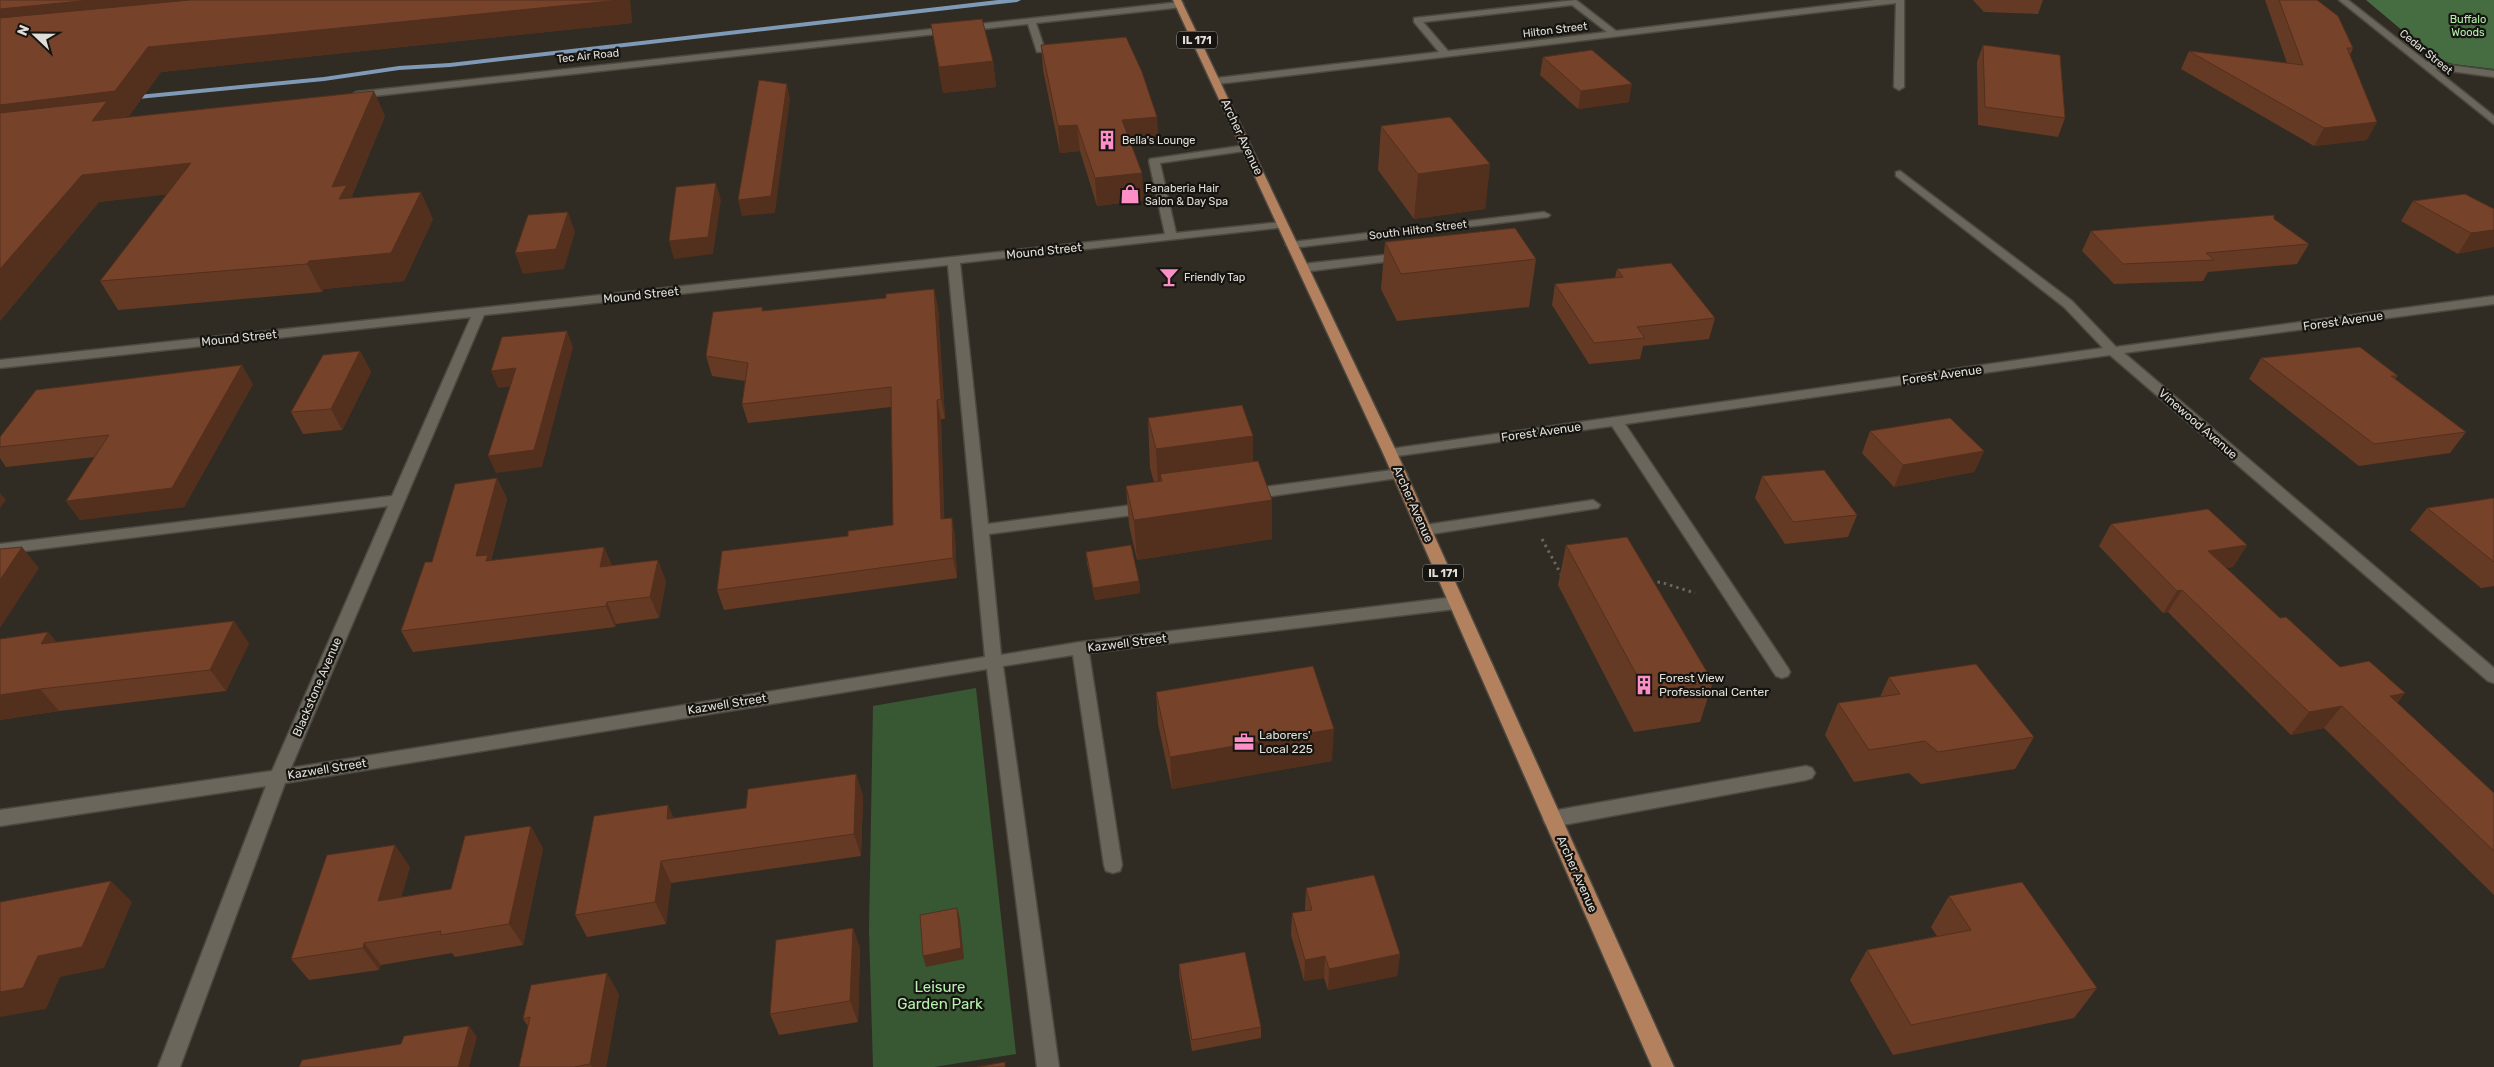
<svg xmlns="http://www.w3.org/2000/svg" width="2494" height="1067" viewBox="0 0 2494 1067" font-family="Rubik,sans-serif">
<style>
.green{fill:#385834}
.forest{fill:#466d42}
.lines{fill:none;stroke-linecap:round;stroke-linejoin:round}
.stream{fill:#7e9ab6;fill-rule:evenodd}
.minor-casing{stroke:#4c4941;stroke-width:3}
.major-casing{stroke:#4c4941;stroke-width:3}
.path{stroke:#6a665e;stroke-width:3;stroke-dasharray:2.5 4;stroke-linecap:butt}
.minor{fill:#6a665b;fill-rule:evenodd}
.major{fill:#b4815f;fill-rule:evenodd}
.wall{fill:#653a24}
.shaded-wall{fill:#532f1d}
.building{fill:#76432a;stroke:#532f1d}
.labels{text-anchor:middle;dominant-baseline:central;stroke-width:4.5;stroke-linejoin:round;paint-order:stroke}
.far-park-label{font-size:11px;fill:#b5f2ae;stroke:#161410}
.far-street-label{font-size:11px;fill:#e1ded8;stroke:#161410}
.shield{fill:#161410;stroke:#a4a19c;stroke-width:1}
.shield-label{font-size:11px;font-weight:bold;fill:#e1ded8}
.far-poi-label{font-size:11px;fill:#e1ded8;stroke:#161410;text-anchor:start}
.street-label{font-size:12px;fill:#e1ded8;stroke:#161410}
.poi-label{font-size:12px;fill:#e1ded8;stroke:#161410;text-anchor:start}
.near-park-label{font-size:15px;fill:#b5f2ae;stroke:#161410}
</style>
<rect width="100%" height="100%" fill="#302c23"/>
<path class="green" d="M976,688L1016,1054L934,1067H873L869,930L873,706Z"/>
<path class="forest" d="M2366,0H2494V69L2453,64L2435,58Z"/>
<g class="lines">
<path class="stream" d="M998,0H1021L1017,2L450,67L399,70L324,81L128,100L124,98L128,96L324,77L399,66L450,63Z"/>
<defs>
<g id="minor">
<path d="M1576,0L1616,31L1875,0H1904V87L1899,90L1894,87L1896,3L1217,84L1212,81L1217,78L1439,52L1414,22V18ZM1572,5L1607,32L1448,51L1423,22Z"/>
<path d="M2339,0H2348L2427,62L2494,71V77L2435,69L2494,116V124Z"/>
<path d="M1180,2L1183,3V7L1036,23L1044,47L1063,46V50L1060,51L1037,52L1028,24L356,98L351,95L356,92Z"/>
<path d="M1247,145L1251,146V150L1160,163L1176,233L1282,222L1286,223V227L960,263L988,524L1148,503L1155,508L1148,513L989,534L1001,655L1080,642L1455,597L1461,599L1463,603L1461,607L1455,609L1089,653L1122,865L1120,871L1113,873L1106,871L1104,865L1073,655L1003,666L1059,1067H1037L987,669L285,783L180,1067H158L266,786L0,826V810L272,771L388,506L0,554V544L392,496L471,317L0,368V360L1165,234L1149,161L1150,159ZM948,265L985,657L291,768L484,315Z"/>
<path d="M1900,171L2072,301L2116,347L2494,296V304L2124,353L2494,668V683L2488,681L2110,355L1625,424L1788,668L1790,672L1788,676L1782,678L1776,676L1612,426L1390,457L1383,453L1390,449L2103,348L2064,307L1896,176V172Z"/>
<path d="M1544,212L1550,215L1548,217L1292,248L1286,245L1292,242Z"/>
<path d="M1403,253L1407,255V259L1303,272L1297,268L1303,264Z"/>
<path d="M1400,469L1407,474L1405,477L1250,499L1243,494L1250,489Z"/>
<path d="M1593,500L1600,505L1598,508L1425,535L1418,530L1425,525Z"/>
<path d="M1806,766L1812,768L1815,773L1812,778L1806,780L1552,827L1545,824L1543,819L1545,814L1552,811Z"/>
</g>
<path id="major" d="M1173,0H1181L1397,453L1674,1067H1652L1383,453Z"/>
</defs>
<use href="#minor" class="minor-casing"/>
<use href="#major" class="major-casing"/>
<g class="path">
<path d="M1542,539L1562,576"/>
<path d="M1651,583L1660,582L1695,593"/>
</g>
<use href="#minor" class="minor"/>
<use href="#major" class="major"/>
</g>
<g class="wall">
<path d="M0,0H630L632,23L161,72L129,116L117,118L385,116L352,196L353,198L433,219L404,281L324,289L322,292L118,310L100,281L167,194L99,202L0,321Z"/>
<path d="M1973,0H2043L2038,14L1984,12Z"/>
<path d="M2265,0H2317L2353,48L2350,55L2367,140L2314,146L2181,69L2189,51L2287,63Z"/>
<path d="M931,24L993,61L996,87L943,93Z"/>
<path d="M1041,45L1157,117L1158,144L1132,146L1144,200L1097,206L1080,151L1060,153L1043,70Z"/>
<path d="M1983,45L2065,118L2058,137L1978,125L1977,62Z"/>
<path d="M1543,57L1629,102L1578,109L1540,75Z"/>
<path d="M1381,126L1490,164L1485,209L1414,219L1378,170Z"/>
<path d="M2413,201L2494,209L2458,254L2401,221Z"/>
<path d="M2274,219L2309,244L2297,264L2208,272L2203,281L2114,284L2082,251L2091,231Z"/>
<path d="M1385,242L1536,259L1529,307L1397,321L1381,289Z"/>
<path d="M1617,269L1715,318L1709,339L1643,346L1640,359L1589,364L1552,305L1555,284L1615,278Z"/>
<path d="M934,289L938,308L945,419H941L944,519L952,518L955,538L957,578L724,610L717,590L848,536L893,525L891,407L748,423L742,404L745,381L712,376L706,356L762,307L763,311L886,298Z"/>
<path d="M360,351L371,372L342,430L303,434L291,412Z"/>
<path d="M2261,358L2398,376L2395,379L2466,432L2450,453L2359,466L2249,379Z"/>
<path d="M253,384L184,507L80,520L66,501L95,457L6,467L0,458V437Z"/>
<path d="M1148,418L1253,462L1272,500V539L1137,560L1129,525L1126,486L1154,482L1150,468Z"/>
<path d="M1870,431L1984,451L1974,472L1894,487L1862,453Z"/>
<path d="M1762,476L1857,515L1848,537L1785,544L1755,498Z"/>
<path d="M497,478L507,499L491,561L604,547L612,566L666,581L659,618L616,624L615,627L413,652L401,631L432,562Z"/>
<path d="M2494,498V586L2481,588L2410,530L2427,508Z"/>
<path d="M2111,524L2247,545L2233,567L2226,568L2280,618L2340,667L2405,693L2397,703L2494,793V895L2324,728L2291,735L2168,612L2163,613L2099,546Z"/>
<path d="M1566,545L1713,682L1700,722L1634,732L1558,585Z"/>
<path d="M1086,552L1139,581L1140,593L1095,600L1087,563Z"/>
<path d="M48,632L56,642L249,643L226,691L59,711L0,720Z"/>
<path d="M1889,677L2034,737L2015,769L1921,784L1909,773L1854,782L1825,735L1838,703L1880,697Z"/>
<path d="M1156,692L1332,761L1172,789L1158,724Z"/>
<path d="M856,774L863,796L861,856L671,883L666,924L587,937L575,915L674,818L746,808Z"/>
<path d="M543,848L523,945L455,957L452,953L381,965L379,970L309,980L291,959L410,867L401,897L451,889Z"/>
<path d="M1306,888L1400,954L1397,976L1328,990L1324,978L1304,981L1291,935L1292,913L1305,911Z"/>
<path d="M1949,896L2097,988L2074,1018L1893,1055L1850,980L1867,950L1937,936L1931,927Z"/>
<path d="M853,928L860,949L858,1022L779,1035L770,1014Z"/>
<path d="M1179,964L1261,1027V1038L1192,1051L1179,975Z"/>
<path d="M619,994L606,1067H519L528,1026L523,1019Z"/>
</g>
<g class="shaded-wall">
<path d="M91,0H349L0,34V9Z"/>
<path d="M620,0H630L632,23L161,72L129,116L0,133V105L148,47Z"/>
<path d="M993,61L996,87L943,93L939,67Z"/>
<path d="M787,84L790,99L775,213L742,216L738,200Z"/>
<path d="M1632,84L1629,102L1578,109L1581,91Z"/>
<path d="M374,91L385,116L352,196L360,213L352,226L332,187Z"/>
<path d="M1157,117L1158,144L1123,147L1122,120Z"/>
<path d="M2377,122L2367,140L2314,146L2324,128Z"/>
<path d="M1077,125L1080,151L1060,153L1058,126Z"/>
<path d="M191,163L206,190L99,202L0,321V269L82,175Z"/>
<path d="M1490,164L1485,209L1414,219L1418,174Z"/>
<path d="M1142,173L1144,200L1097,206L1095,178Z"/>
<path d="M716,183L721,200L713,254L674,259L669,241Z"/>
<path d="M421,192L433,219L404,281L324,289L322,292L307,264L309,261Z"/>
<path d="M568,212L575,232L564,269L523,274L515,253Z"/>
<path d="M2494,230V247L2458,254L2471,233Z"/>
<path d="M934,289L938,308L945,419L941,399Z"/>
<path d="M567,331L573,347L542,467L496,473L488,456Z"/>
<path d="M360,351L371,372L342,430L331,409Z"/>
<path d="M242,365L253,384L184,507L80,520L66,501Z"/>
<path d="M516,368L522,385L498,388L491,371Z"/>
<path d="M937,400L941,419L945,539L941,519Z"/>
<path d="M1253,436V487L1162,481L1160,474L1162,499H1159L1156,449Z"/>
<path d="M1984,451L1974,472L1894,487L1903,465Z"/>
<path d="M497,478L507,499L491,561L499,576L476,556Z"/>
<path d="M0,493L6,500L0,508Z"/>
<path d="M1272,500V539L1137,560L1134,520Z"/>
<path d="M952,518L955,538L957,578L953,558Z"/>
<path d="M2247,545L2233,567L2194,573L2208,551Z"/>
<path d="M22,547L39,568L0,628V580Z"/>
<path d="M604,547L613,568L600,567Z"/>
<path d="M658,560L666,581L659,618L650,597Z"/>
<path d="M1139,581L1140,593L1095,600L1093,588Z"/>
<path d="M2182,590L2168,612L2163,613L2177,591Z"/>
<path d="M607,602L616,624L615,627L606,606Z"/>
<path d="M234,621L249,643L226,691L210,670Z"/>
<path d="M48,632L66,654L41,644Z"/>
<path d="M40,689L59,711L0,720V695Z"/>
<path d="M2405,693L2386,715L2390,696Z"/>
<path d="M2342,706L2324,728L2291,735L2309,712Z"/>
<path d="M1334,729L1332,761L1172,789L1170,757Z"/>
<path d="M856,774L863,796L861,856L854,834Z"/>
<path d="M668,805L678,827L667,819Z"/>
<path d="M531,826L543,848L523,945L509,924Z"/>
<path d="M395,845L410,867L394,922L378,901Z"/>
<path d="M661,861L671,883L666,924L655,902Z"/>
<path d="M111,881L132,902L104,968L60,977L46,1009L0,1017V992L38,956Z"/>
<path d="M957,908L960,919L964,959L926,967L923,956Z"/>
<path d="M853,928L860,949L858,1022L850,1001Z"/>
<path d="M364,943L381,965L379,970L363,948Z"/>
<path d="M1400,954L1397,976L1328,990L1329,969Z"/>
<path d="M1325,956L1324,978L1304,981L1305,960Z"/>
<path d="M607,973L619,994L606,1067H592L590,1064Z"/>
<path d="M469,1026L477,1037L469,1067H458Z"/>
</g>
<g class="building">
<path d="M0,0H91L0,9Z"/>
<path d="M190,0H620L148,47L115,91L0,105V18Z"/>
<path d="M2279,0H2317L2338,16L2353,48H2347L2377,122L2324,128L2189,51L2303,65Z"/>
<path d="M982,19L993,61L939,67L931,24Z"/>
<path d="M1126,37L1142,72L1157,117L1122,120L1142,173L1095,178L1077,125L1058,126L1041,45Z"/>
<path d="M1983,45L2060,55L2065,118L1985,107Z"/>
<path d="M1592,50L1632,84L1581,91L1543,57Z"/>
<path d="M759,80L787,84L771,196L738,200Z"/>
<path d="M374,91L332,187L347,185L339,199L421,192L391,253L309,261L307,264L100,281L191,163L82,175L0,269V113L107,101L92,121Z"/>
<path d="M1450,117L1490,164L1418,174L1381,126Z"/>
<path d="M716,183L708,237L669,241L676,187Z"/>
<path d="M2465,194L2494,209V230L2471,233L2413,201Z"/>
<path d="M568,212L556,249L515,253L528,215Z"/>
<path d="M2274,215V219L2309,244L2206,253L2214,260L2123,264L2091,231Z"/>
<path d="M1515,228L1536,259L1401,274L1385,242Z"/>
<path d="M1671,263L1715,318L1637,327L1645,338L1594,343L1555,284L1623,277L1617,269Z"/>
<path d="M934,289L941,399L937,400L941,519L952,518L953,558L717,590L722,551L848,536V531L893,525L891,387L742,404L748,363L706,356L713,312L762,307V311L886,298V294Z"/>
<path d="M567,331L534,450L488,456L516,368L491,371L502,337Z"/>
<path d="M2360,347L2398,376H2391L2466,432L2374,444L2261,358Z"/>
<path d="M360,351L331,409L291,412L323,355Z"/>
<path d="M242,365L172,488L66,501L109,435L0,447V437L36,390Z"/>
<path d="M1242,405L1253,436L1156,449L1148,418Z"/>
<path d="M1950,418L1984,451L1903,465L1870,431Z"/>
<path d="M1258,461L1272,500L1134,520L1126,486L1162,481L1160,474Z"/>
<path d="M1824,470L1857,515L1793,522L1762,476Z"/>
<path d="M497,478L476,556L488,555L486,561L604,547L600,567L658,560L650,597L607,602L606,606L401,631L425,562H432L455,484Z"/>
<path d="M2494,498V562L2427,508Z"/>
<path d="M2208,509L2247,545L2208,551L2280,618L2286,617L2340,667L2369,661L2405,693L2390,696L2494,793V851L2342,706L2309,712L2182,590L2177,591L2111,524Z"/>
<path d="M1627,537L1713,682L1646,692L1566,545Z"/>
<path d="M1131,545L1139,581L1093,588L1086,552Z"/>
<path d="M22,547L0,580V549Z"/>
<path d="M234,621L210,670L40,689L0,695V639L48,632L41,644Z"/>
<path d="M1976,664L2034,737L1938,752L1925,741L1869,750L1838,703L1900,694L1889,677Z"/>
<path d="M1313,666L1334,729L1170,757L1156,692Z"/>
<path d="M856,774L854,834L661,861L655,902L575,915L594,816L668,805L667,819L746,808L748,789Z"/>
<path d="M531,826L509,924L440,935L441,931L364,943L363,948L291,959L327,855L395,845L378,901L451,889L465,836Z"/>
<path d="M1374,875L1400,954L1329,969L1325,956L1305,960L1292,913L1312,910L1306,888Z"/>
<path d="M111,881L82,947L38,956L23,988L0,992V902Z"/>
<path d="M2022,882L2097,988L1911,1025L1867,950L1971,930L1949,896Z"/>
<path d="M957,908L961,948L923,956L920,915Z"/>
<path d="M853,928L850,1001L770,1014L776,940Z"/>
<path d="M1245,952L1261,1027L1192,1040L1179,964Z"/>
<path d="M607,973L590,1064L574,1067H519L530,1017L523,1019L531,985Z"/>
<path d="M469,1026L458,1067H299L302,1060L401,1044L404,1036Z"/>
<path d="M1005,1062V1067H977Z"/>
</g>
<defs>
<symbol id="building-bare" viewBox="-9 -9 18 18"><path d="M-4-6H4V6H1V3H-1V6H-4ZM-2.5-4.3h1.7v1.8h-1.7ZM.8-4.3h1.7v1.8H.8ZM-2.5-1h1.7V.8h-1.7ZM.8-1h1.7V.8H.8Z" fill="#fb8fc6" stroke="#161410" stroke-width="2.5" paint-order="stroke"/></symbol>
<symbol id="shop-bare" viewBox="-9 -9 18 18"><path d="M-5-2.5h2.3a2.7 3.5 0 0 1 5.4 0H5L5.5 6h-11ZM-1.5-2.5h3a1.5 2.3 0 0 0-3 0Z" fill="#fb8fc6" stroke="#161410" stroke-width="2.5" paint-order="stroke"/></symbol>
<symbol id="bar-bare" viewBox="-9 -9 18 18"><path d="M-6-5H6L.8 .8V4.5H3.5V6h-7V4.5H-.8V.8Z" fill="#fb8fc6" stroke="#161410" stroke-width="2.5" paint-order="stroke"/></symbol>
<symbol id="office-bare" viewBox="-9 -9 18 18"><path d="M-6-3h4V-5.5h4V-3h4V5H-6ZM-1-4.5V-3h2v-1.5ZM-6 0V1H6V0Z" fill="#fb8fc6" stroke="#161410" stroke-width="2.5" paint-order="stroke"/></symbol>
</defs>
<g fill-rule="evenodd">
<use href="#building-bare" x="1093" y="126" width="28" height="28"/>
<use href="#shop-bare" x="1116" y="180" width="28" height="28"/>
<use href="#bar-bare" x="1155" y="263" width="28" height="28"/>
<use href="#building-bare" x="1630" y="671" width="28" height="28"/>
<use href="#office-bare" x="1230" y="728" width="28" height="28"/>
</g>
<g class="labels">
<g class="far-park-label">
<text x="2468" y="19">Buffalo<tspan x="2468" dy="13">Woods</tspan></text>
</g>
<g class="far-street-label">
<text transform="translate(1555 30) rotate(-7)">Hilton Street</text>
<text transform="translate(2426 52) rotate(39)">Cedar Street</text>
<text transform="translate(588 56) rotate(-6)">Tec Air Road</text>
<text transform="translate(1418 230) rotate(-7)">South Hilton Street</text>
</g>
<g class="shield">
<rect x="1177" y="31.5" width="40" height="17" rx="4"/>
<rect x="1423" y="564.5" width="40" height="17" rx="4"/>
</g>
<g class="shield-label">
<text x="1197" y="40">IL 171</text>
<text x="1443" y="573">IL 171</text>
</g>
<g class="far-poi-label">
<text x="1122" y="140">Bella's Lounge</text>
<text x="1145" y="188">Fanaberia Hair<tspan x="1145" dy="13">Salon &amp; Day Spa</tspan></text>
<text x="1184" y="277">Friendly Tap</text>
</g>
<g class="street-label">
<text transform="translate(1242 137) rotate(65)">Archer Avenue</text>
<text transform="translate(1044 251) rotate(-6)">Mound Street</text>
<text transform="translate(641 295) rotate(-6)">Mound Street</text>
<text transform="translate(2343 321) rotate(-8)">Forest Avenue</text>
<text transform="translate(239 338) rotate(-6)">Mound Street</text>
<text transform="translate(1942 375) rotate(-8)">Forest Avenue</text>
<text transform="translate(2198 424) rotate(41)">Vinewood Avenue</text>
<text transform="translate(1541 432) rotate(-8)">Forest Avenue</text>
<text transform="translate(1413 504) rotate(66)">Archer Avenue</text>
<text transform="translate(1127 643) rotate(-7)">Kazwell Street</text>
<text transform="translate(317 687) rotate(-67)">Blackstone Avenue</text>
<text transform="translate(727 704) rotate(-9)">Kazwell Street</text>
<text transform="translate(327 769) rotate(-9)">Kazwell Street</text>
<text transform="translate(1577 874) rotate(66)">Archer Avenue</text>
</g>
<g class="poi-label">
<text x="1659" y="678">Forest View<tspan x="1659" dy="14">Professional Center</tspan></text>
<text x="1259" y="735">Laborers'<tspan x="1259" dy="14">Local 225</tspan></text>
</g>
<g class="near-park-label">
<text x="940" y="987">Leisure<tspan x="940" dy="17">Garden Park</tspan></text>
</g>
</g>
<g transform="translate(35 35) rotate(292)" stroke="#161410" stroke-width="4" paint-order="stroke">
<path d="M0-4L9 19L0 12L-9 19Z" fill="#e1ded8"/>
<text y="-8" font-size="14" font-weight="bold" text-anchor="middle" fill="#e1ded8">N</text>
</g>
</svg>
